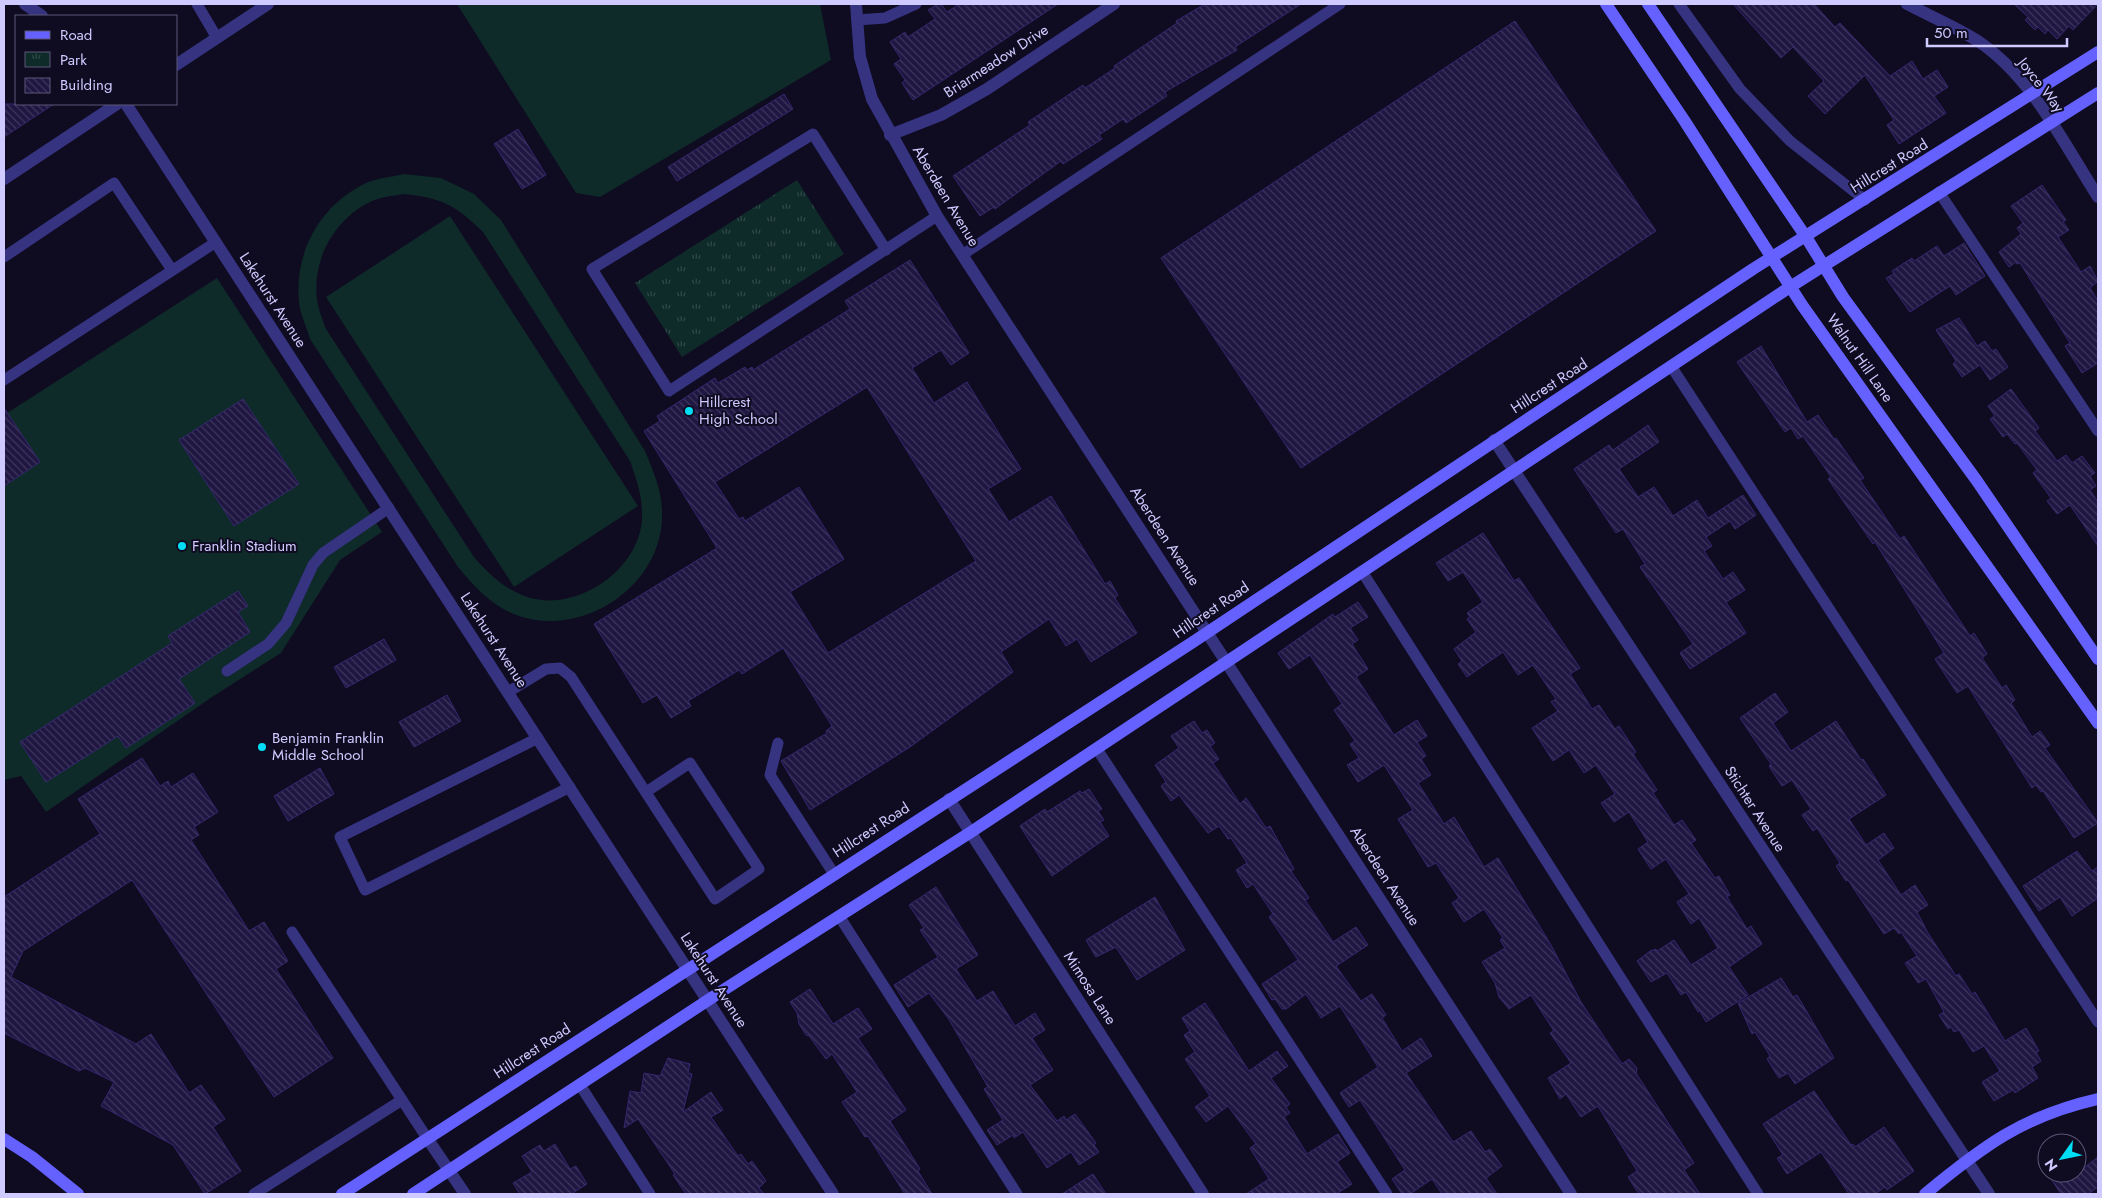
<svg xmlns="http://www.w3.org/2000/svg" width="2102" height="1198" viewBox="0 0 2102 1198" font-family="Jost,sans-serif">
<style>
.grass{fill:#0e2a29;fill-rule:evenodd}
.park{fill:url(#park-tufts)}
.building{fill:url(#building-back-hatch);stroke:#35276f;fill-rule:evenodd}
.lines{fill:none;stroke-linecap:round;stroke-linejoin:round}
.lane{stroke:#363381;stroke-width:11}
.street{stroke:#363381;stroke-width:12}
.secondary{stroke:#6461ff;stroke-width:12}
.poi-dot{fill:#00def5;stroke:#0f0b20;stroke-width:2}
.labels{text-anchor:middle;dominant-baseline:central;stroke-width:4;stroke-linejoin:round;paint-order:stroke}
.street-label{font-size:15px;fill:#cfcaff;stroke:#0f0b20}
.poi-label{font-size:15px;fill:#cfcaff;stroke:#0f0b20;text-anchor:start}
</style>
<defs>
<pattern id="park-tufts" width="24" height="20" patternUnits="userSpaceOnUse" patternTransform="scale(1.25)"><rect width="24" height="20" fill="#0e2a29"/><path d="M3 7l-1-3M5 7V3M7 7l1-3M15 17l-1-3M17 17v-4M19 17l1-3" fill="none" stroke="#304849"/></pattern>
<pattern id="building-back-hatch" width="6" height="6" patternUnits="userSpaceOnUse" patternTransform="scale(1.25)"><rect width="6" height="6" fill="#1f1641"/><path d="M-1 5l2 2M0 0l6 6M5-1l2 2" fill="none" stroke="#3e375e"/></pattern>
</defs>
<rect width="100%" height="100%" fill="#0f0b20"/>
<g class="grass">
<path d="M457,4H820L831,60L600,197L576,193Z"/>
<path d="M404,174L441,178L474,194L501,220L645,451C654,473 663,493 662,517C661,590 575,643 509,612C488,602 473,585 458,567L310,339C307,328 300,314 299,302C294,252 320,205 366,183C377,178 392,177 404,174ZM403,194C442,198 454,204 483,232L630,461C637,481 643,498 642,520C638,573 571,616 522,595C501,586 488,573 474,557L326,329C323,320 318,309 317,299C312,259 335,218 372,201C381,197 393,196 403,194Z"/>
<path d="M450,216L638,506L514,587L326,297Z"/>
<path d="M217,278L382,532L340,560L281,653L212,697L46,812L21,776L4,780V415Z"/>
</g>
<path class="park" d="M797,180L844,254L682,357L635,283Z"/>
<g class="building">
<path d="M938,4H941L947,12L959,4H1058L913,100L902,83L905,80L894,64L901,59L890,42L905,32L908,37L935,19L928,10Z"/>
<path d="M1205,4H1301L1235,47L1237,50L1165,92L1167,96L1126,123L1123,119L1099,135L1102,139L1063,164L1061,161L995,209L994,207L980,216L953,176L1030,125L1028,122L1083,85L1085,88L1115,68L1114,66L1177,23L1176,21Z"/>
<path d="M1733,4H1814L1835,27L1840,23L1890,76L1912,61L1923,79L1937,70L1948,87L1934,96L1946,113L1899,144L1887,125L1894,120L1865,75L1825,114L1808,96L1824,81L1793,47L1781,58Z"/>
<path d="M2014,4H2098L2073,30L2069,26L2057,39L2048,30L2045,34L2038,27L2035,30L2025,20L2028,17Z"/>
<path d="M1515,21L1656,231L1301,468L1161,258Z"/>
<path d="M784,94L793,109L677,181L668,167Z"/>
<path d="M4,104H54L4,137Z"/>
<path d="M518,129L546,175L522,189L494,144Z"/>
<path d="M2042,185L2066,220L2063,222L2069,230L2058,237L2081,272L2090,266L2098,281L2090,288L2098,301V363L2082,373L2065,346L2070,343L2020,263L2017,264L2016,262L2009,267L1999,252L2021,234L2017,228L2023,223L2011,206Z"/>
<path d="M1964,243L1985,276L1956,295L1950,286L1910,312L1886,278L1894,274L1892,271L1912,258L1914,261L1937,246L1944,256Z"/>
<path d="M910,260L969,353L951,365L941,350L912,368L934,403L967,382L1021,469L988,489L1009,522L1051,496L1105,584L1110,581L1118,595L1115,598L1137,633L1091,662L1077,639L1066,646L1049,619L1001,652L1013,672L910,747L810,810L781,761L827,733L826,731L832,726L783,648L742,674L739,670L688,701L691,706L671,718L657,695L643,703L594,624L717,548L644,431L660,421L657,416L715,378L718,383L745,367L747,370L752,367L753,370L850,309L845,301ZM867,387L976,561L828,653L790,592L844,559L799,487L745,521L743,517L739,519L715,482Z"/>
<path d="M1959,318L1977,346L1985,341L1992,351L1996,349L2008,367L1990,380L1980,365L1962,377L1953,364L1956,361L1936,330Z"/>
<path d="M1761,346L1807,422L1818,415L1834,439L1836,438L1864,478L1860,480L1900,539L1904,536L1970,636L1974,633L1987,654L1982,658L2002,688L2006,685L2015,700L2011,703L2032,737L2040,731L2050,745L2045,748L2098,823L2074,838L2043,791L2041,792L2036,785L2032,788L1968,686L1957,693L1935,659L1944,653L1875,542L1873,544L1828,479L1831,477L1803,436L1798,439L1791,428L1785,432L1737,362Z"/>
<path d="M2011,389L2039,428L2035,431L2057,461L2066,455L2072,463L2082,456L2095,473L2090,476L2096,486L2090,490L2098,502V546L2070,505L2057,514L2047,501L2051,498L2033,473L2037,470L2017,443L2015,444L2007,434L2003,437L1990,419L1995,416L1988,406Z"/>
<path d="M243,399L299,484L234,526L179,440Z"/>
<path d="M4,408L40,462L4,486Z"/>
<path d="M1648,425L1659,442L1619,469L1638,497L1654,487L1673,516L1697,500L1708,518L1743,495L1756,515L1735,529L1730,521L1706,537L1712,546L1704,551L1723,579L1733,572L1745,590L1726,602L1746,633L1690,669L1680,653L1693,644L1640,567L1645,564L1623,529L1616,533L1574,469L1609,445L1613,450Z"/>
<path d="M1483,533L1514,581L1519,578L1580,668L1570,674L1592,709L1599,705L1615,729L1619,726L1636,752L1633,754L1657,790L1653,793L1674,825L1682,820L1696,840L1691,843L1715,878L1719,876L1730,895L1727,897L1747,929L1751,926L1762,944L1729,967L1748,995L1706,1022L1700,1011L1698,1012L1686,992L1681,995L1667,973L1651,982L1637,961L1650,951L1656,949L1657,951L1674,940L1691,965L1718,948L1699,918L1691,924L1677,902L1689,894L1666,859L1651,869L1638,849L1648,842L1629,812L1614,822L1601,803L1615,794L1596,765L1584,773L1569,750L1553,761L1532,728L1558,711L1551,702L1556,699L1533,665L1518,675L1503,652L1467,677L1458,664L1462,661L1454,649L1476,632L1467,619L1470,617L1467,613L1483,602L1463,572L1448,581L1436,563Z"/>
<path d="M238,591L248,606L238,612L250,632L179,679L195,703L126,748L118,736L46,782L20,742L172,643L168,636Z"/>
<path d="M1358,602L1368,617L1350,628L1358,640L1352,644L1368,669L1356,677L1394,735L1417,720L1427,736L1417,742L1426,756L1421,759L1431,775L1418,783L1444,824L1454,817L1484,867L1498,858L1551,945L1581,1002L1622,1064L1629,1059L1637,1068L1636,1073L1694,1163L1684,1170L1700,1194H1639L1628,1177L1637,1171L1598,1106L1581,1117L1566,1094L1560,1099L1548,1078L1571,1063L1550,1033L1554,1031L1531,995L1509,1009L1499,997L1495,983L1482,962L1505,948L1500,940L1503,938L1484,909L1464,922L1452,903L1459,898L1436,863L1428,867L1398,819L1413,810L1384,765L1358,782L1347,765L1359,758L1350,744L1355,741L1334,710L1342,704L1310,655L1289,669L1278,653L1333,614L1335,617Z"/>
<path d="M384,639L396,660L346,688L334,667Z"/>
<path d="M1775,693L1788,712L1773,723L1791,751L1836,721L1861,760L1863,759L1886,795L1849,819L1866,845L1884,833L1894,848L1878,860L1901,895L1915,885L1928,905L1917,912L1928,933L1956,976L1959,974L1972,994L1975,992L2005,1041L2026,1028L2039,1051L2036,1052L2041,1061L2032,1067L2038,1078L2015,1093L2013,1090L1994,1101L1982,1082L2000,1071L1984,1046L1973,1052L1959,1030L1954,1032L1951,1027L1948,1029L1939,1015L1944,1012L1926,979L1918,983L1905,963L1917,956L1901,932L1899,934L1894,928L1884,934L1848,880L1846,881L1836,866L1840,863L1817,828L1813,831L1802,815L1811,809L1792,780L1782,786L1769,766L1771,764L1740,718Z"/>
<path d="M447,695L461,721L414,747L399,722Z"/>
<path d="M1194,721L1202,733L1207,730L1215,743L1210,746L1219,759L1213,763L1240,804L1246,798L1266,828L1270,826L1294,869L1291,871L1309,898L1305,900L1333,942L1356,927L1368,945L1336,966L1361,1001L1372,994L1386,1015L1382,1018L1402,1051L1421,1038L1432,1056L1406,1073L1453,1142L1471,1131L1485,1152L1490,1149L1502,1166L1486,1178L1497,1194H1442L1432,1179L1410,1194H1402L1392,1179L1405,1170L1360,1100L1349,1107L1340,1093L1378,1067L1340,1006L1321,1018L1306,994L1286,1009H1282L1275,999L1272,1000L1262,984L1298,960L1269,917L1273,914L1253,884L1247,888L1236,870L1247,863L1231,838L1228,839L1219,826L1208,833L1179,795L1171,801L1161,786L1166,782L1155,765L1179,748L1171,736Z"/>
<path d="M142,758L160,786L168,781L171,787L193,773L218,812L194,827L199,835L191,840L249,931L264,922L288,961L276,969L333,1058L274,1097L132,880L23,951L11,977L136,1044L151,1034L189,1093L201,1085L225,1119L213,1127L241,1171L205,1194L173,1145L101,1106L114,1082L85,1068L79,1071L4,1033V897L100,834L78,799Z"/>
<path d="M320,768L334,794L288,821L274,796Z"/>
<path d="M1089,789L1102,809L1098,811L1104,820L1100,822L1109,836L1052,876L1020,826L1045,809L1047,812L1080,791L1082,793Z"/>
<path d="M2077,851L2092,871L2098,867V898L2072,916L2060,897L2039,911L2023,886Z"/>
<path d="M936,887L978,955L956,969L977,1001L993,991L1015,1026L1035,1013L1045,1030L1032,1038L1053,1070L1030,1085L1057,1121L1064,1116L1066,1120L1075,1114L1096,1143L1094,1145L1099,1152L1079,1165L1071,1152L1047,1168L1023,1132L1014,1138L1013,1135L997,1145L987,1130L1003,1120L984,1089L988,1087L948,1018L929,993L908,1007L894,985L938,957L920,930L924,928L909,905Z"/>
<path d="M1155,897L1185,950L1137,980L1116,947L1096,957L1086,940Z"/>
<path d="M1781,978L1793,997L1797,995L1834,1058L1795,1084L1788,1073L1779,1078L1767,1059L1770,1056L1755,1032L1752,1034L1738,1003Z"/>
<path d="M810,989L833,1024L858,1008L872,1029L858,1038L906,1110L890,1121L920,1169L918,1171L932,1194H905L868,1136L865,1137L842,1102L857,1092L832,1054L826,1059L809,1036L806,1035L799,1024L797,1013L790,1002Z"/>
<path d="M1205,1003L1249,1071L1277,1051L1288,1066L1271,1078L1290,1104L1286,1107L1290,1113L1284,1117L1307,1154L1338,1134L1350,1153L1337,1162L1352,1184L1336,1194H1246L1269,1179L1250,1148L1256,1144L1228,1106L1206,1122L1195,1107L1210,1096L1185,1059L1195,1052L1184,1035L1190,1031L1182,1018Z"/>
<path d="M668,1058L690,1064L688,1073L692,1074L683,1112L711,1092L723,1110L711,1117L738,1156L741,1154L748,1164L752,1161L766,1181L759,1188L764,1194H686L673,1175L675,1174L638,1119L624,1128L630,1091L641,1093L644,1073L660,1076Z"/>
<path d="M1814,1091L1851,1145L1853,1144L1855,1147L1884,1127L1914,1171L1887,1190L1885,1187L1875,1194H1849L1821,1152L1787,1174L1777,1158L1783,1155L1763,1124Z"/>
<path d="M555,1144L570,1169L576,1166L587,1184L571,1194H520L513,1183L532,1172L522,1156L540,1145L544,1151Z"/>
<path d="M2098,1157V1187L2088,1194H2061L2047,1173H2077Z"/>
<path d="M1093,1174L1106,1194H1062Z"/>
</g>
<g class="lines">
<g class="lane">
<path d="M197,4L217,38"/>
<path d="M1679,4L1740,89L1790,141L1865,200"/>
<path d="M857,20L885,18L916,4"/>
<path d="M1939,192L2098,431"/>
<path d="M886,250L813,134L592,269L669,391L937,216"/>
<path d="M962,255L1340,4"/>
<path d="M4,257L114,183L172,270"/>
<path d="M1671,366L2098,1022"/>
<path d="M4,380L216,242"/>
<path d="M1363,573L1758,1194"/>
<path d="M227,671L268,644L286,623L313,565L323,553L389,508"/>
<path d="M508,692L546,669L560,668L571,677L715,899L759,869L690,763L646,792"/>
<path d="M538,738L340,837L365,890L570,787"/>
<path d="M778,743L770,775L834,874"/>
<path d="M1097,749L1387,1194"/>
<path d="M839,916L1017,1194"/>
<path d="M292,932L427,1138"/>
<path d="M580,1085L650,1194"/>
<path d="M254,1194L402,1100"/>
</g>
<g class="street">
<path d="M25,4L42,16"/>
<path d="M856,4L860,57L872,99L937,216L1571,1194"/>
<path d="M1907,4C1930,16 1956,27 1978,41C2032,77 2064,144 2098,197"/>
<path d="M176,65L268,4"/>
<path d="M126,104L833,1194"/>
<path d="M890,135L941,115L987,89L1114,4"/>
<path d="M4,179L117,104"/>
<path d="M1494,440L1989,1194"/>
<path d="M949,799L1203,1194"/>
<path d="M427,1138L465,1194"/>
</g>
<g class="secondary">
<path d="M1606,4L1684,120L1802,305L2098,723"/>
<path d="M1648,4L1806,237L1843,297L1977,481L2098,659"/>
<path d="M4,1139L32,1157L78,1194"/>
<path d="M342,1194L1193,642L1753,269L2098,52"/>
<path d="M413,1194L725,989L971,832L1790,287L2098,93"/>
<path d="M1925,1194C1983,1146 2023,1116 2098,1099"/>
</g>
</g>
<g class="poi-dot">
<circle cx="689" cy="411" r="5"/>
<circle cx="182" cy="546" r="5"/>
<circle cx="262" cy="747" r="5"/>
</g>
<g class="labels">
<g class="street-label">
<text transform="translate(996 61) rotate(-33)">Briarmeadow Drive</text>
<text transform="translate(2041 85) rotate(52)">Joyce Way</text>
<text transform="translate(1889 166) rotate(-32)">Hillcrest Road</text>
<text transform="translate(946 196) rotate(59)">Aberdeen Avenue</text>
<text transform="translate(273 300) rotate(57)">Lakehurst Avenue</text>
<text transform="translate(1860 358) rotate(55)">Walnut Hill Lane</text>
<text transform="translate(1549 386) rotate(-33)">Hillcrest Road</text>
<text transform="translate(1165 536) rotate(57)">Aberdeen Avenue</text>
<text transform="translate(1211 610) rotate(-34)">Hillcrest Road</text>
<text transform="translate(494 640) rotate(57)">Lakehurst Avenue</text>
<text transform="translate(1755 809) rotate(57)">Stichter Avenue</text>
<text transform="translate(871 830) rotate(-33)">Hillcrest Road</text>
<text transform="translate(1385 876) rotate(57)">Aberdeen Avenue</text>
<text transform="translate(714 980) rotate(57)">Lakehurst Avenue</text>
<text transform="translate(1090 988) rotate(57)">Mimosa Lane</text>
<text transform="translate(532 1051) rotate(-33)">Hillcrest Road</text>
</g>
<g class="poi-label">
<text x="699" y="402">Hillcrest<tspan x="699" dy="17">High School</tspan></text>
<text x="192" y="546">Franklin Stadium</text>
<text x="272" y="738">Benjamin Franklin<tspan x="272" dy="17">Middle School</tspan></text>
</g>
</g>
<rect width="2102" height="1198" fill="none" stroke="#cfcaff" stroke-width="10"/>
<rect x="15" y="15" width="162" height="90" fill="#0f0b20" stroke="#5c5779"/>
<rect x="25" y="31" width="25" height="8" fill="#6461ff" stroke="#5c5779"/>
<text x="60" y="40" font-size="15" fill="#cfcaff">Road</text>
<rect x="25" y="52" width="25" height="15" fill="url(#park-tufts)" stroke="#5c5779"/>
<text x="60" y="65" font-size="15" fill="#cfcaff">Park</text>
<rect x="25" y="78" width="25" height="15" fill="url(#building-back-hatch)" stroke="#5c5779"/>
<text x="60" y="90" font-size="15" fill="#cfcaff">Building</text>
<g transform="translate(2062 1158) rotate(237)"><circle r="24" fill="#0f0b20" stroke="#5c5779"/>
<path d="M0-4L9 19L0 12L-9 19Z" fill="#00def5"/>
<text y="-8" font-size="14" font-weight="bold" text-anchor="middle" fill="#cfcaff">N</text>
</g>
<path d="M1927 38v8h140v-8" fill="none" stroke="#cfcaff" stroke-width="2.5"/>
<text x="1934" y="38" font-size="15" fill="#cfcaff" stroke="#0f0b20" stroke-width="4" paint-order="stroke">50 m</text>
</svg>
